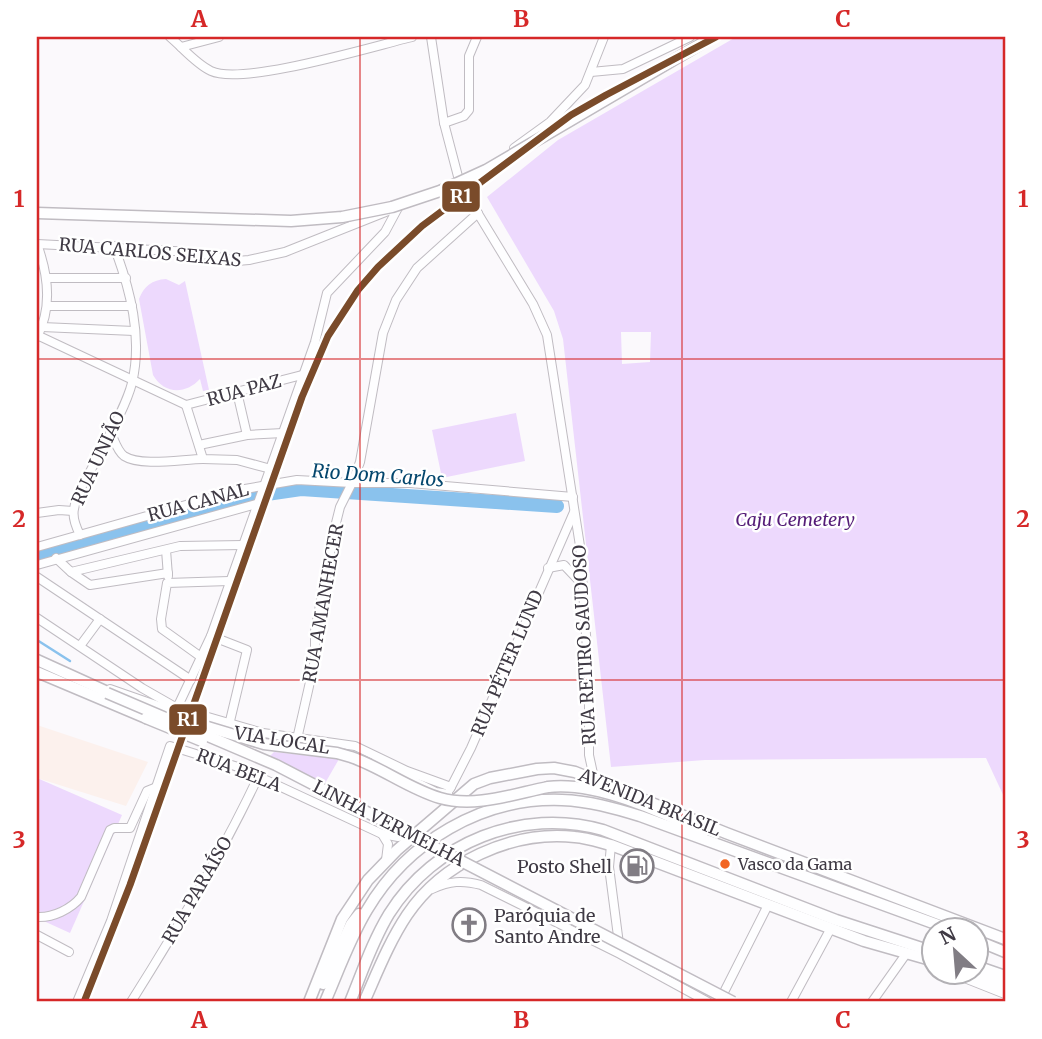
<svg xmlns="http://www.w3.org/2000/svg" width="1042" height="1039" viewBox="0 0 1042 1039" font-family="Merriweather,serif">
<style>
.industrial{fill:#fcf1ed}
.green{fill:#edd9fd;fill-rule:evenodd}
.lines{fill:none;stroke-linecap:round;stroke-linejoin:round}
.stream{stroke:#8ac2ed;stroke-width:2.5}
.river{stroke:#8ac2ed;stroke-width:14}
.minor-casing{stroke:#c0bcc2;stroke-width:10}
.major-casing{stroke:#c0bcc2;stroke-width:12}
.highway-casing{stroke:#c0bcc2;stroke-width:13}
.minor{stroke:#fefeff;stroke-width:8}
.major{stroke:#fefeff;stroke-width:10}
.highway{stroke:#fefeff;stroke-width:10}
.highway-bridge-casing{stroke:#c0bcc2;stroke-width:13;stroke-linecap:butt}
.highway-bridge{stroke:#fefeff;stroke-width:10}
.rail-1-casing{stroke:#fff;stroke-width:12}
.rail-1{stroke:#7a4b2a;stroke-width:7}
.grid{fill:none;stroke:#d62828;stroke-width:2;stroke-opacity:0.55}
.bus-dot{fill:#f26522;stroke:#fff;stroke-width:2.5}
.labels{text-anchor:middle;dominant-baseline:central;stroke-width:5;stroke-linejoin:round;paint-order:stroke}
.bus-label{font-size:16px;fill:#3f3a44;stroke:#fff;text-anchor:start}
.street-label{font-size:18px;fill:#3f3a44;stroke:#fff}
.park-label{font-size:18px;font-style:italic;fill:#541c77;stroke:#fff}
.poi-label{font-size:18px;fill:#3f3a44;stroke:#fff;text-anchor:end}
.water-label{font-size:19px;font-style:italic;fill:#04466d;stroke:#fff}
.line-badge{stroke:#fff;stroke-width:2.5}
.badge-label{font-size:19px;text-anchor:middle;font-weight:bold;fill:#fff}
.neatline{fill:none;stroke:#d62828;stroke-width:2.5}
.grid-label{font-size:23px;text-anchor:middle;font-weight:bold;fill:#d62828}
</style>
<rect width="100%" height="100%" fill="#fbf9fc"/>
<path class="industrial" d="M37,725L148,762L126,806L37,778Z"/>
<g class="green">
<path d="M736,37H1005V799L986,758L705,760L611,767L563,339L554,311L487,197L558,140ZM621,332H651L650,362L622,364Z"/>
<path d="M166,279L179,285L185,281L209,390L203,391L200,379C185,395 164,394 153,375L139,299C144,286 152,280 166,279Z"/>
<path d="M516,413L525,461L442,478L432,430Z"/>
<path d="M274,752L339,759L324,785L270,756Z"/>
<path d="M37,778L122,815L70,933L37,918Z"/>
</g>
<g class="lines">
<path class="stream" d="M37,640L70,661"/>
<path class="river" d="M37,554L240,498L301,489L557,506"/>
<defs>
<g id="minor">
<path d="M170,37C183,48 196,64 211,71C243,86 374,46 412,37"/>
<path d="M431,37L444,123L460,184L533,304L547,335L580,546L589,679V755L594,778"/>
<path d="M181,47L219,37"/>
<path d="M591,72L623,69L690,37"/>
<path d="M444,123L464,116L469,110V56L477,37"/>
<path d="M514,148L550,122L585,85L604,37"/>
<path d="M37,244L193,252L237,261L249,260L285,252L388,211"/>
<path d="M47,278H126"/>
<path d="M47,306H132"/>
<path d="M42,327L134,331"/>
<path d="M37,335L186,405"/>
<path d="M37,337C53,307 48,274 37,244"/>
<path d="M237,392L247,435"/>
<path d="M186,405L203,459L237,460L271,469"/>
<path d="M186,405L302,375"/>
<path d="M110,431C114,439 117,451 124,456C141,467 183,459 203,459"/>
<path d="M199,445L247,435L283,433"/>
<path d="M37,513L59,510L73,511"/>
<path d="M80,535C76,527 72,518 74,509C76,493 86,480 93,466C105,443 126,407 132,383C143,337 130,289 114,246"/>
<path d="M37,547L239,490L297,480L352,483H410L573,497"/>
<path d="M166,550L168,576"/>
<path d="M56,558L71,572L180,546L243,545"/>
<path d="M37,565L256,504"/>
<path d="M548,568L564,565L583,585"/>
<path d="M71,572L90,585L168,573"/>
<path d="M37,577L191,680"/>
<path d="M37,618L142,688L177,708L263,733L355,746L407,771L451,787"/>
<path d="M211,636L247,650L229,725"/>
<path d="M80,646L100,619"/>
<path d="M201,657L162,629L161,619L167,583L229,581"/>
<path d="M110,689L173,711"/>
<path d="M177,708L211,636L315,342L327,293L385,232L399,206"/>
<path d="M297,739L315,660V631L335,527L340,507L352,483L360,462L383,333L396,300L417,268L478,213"/>
<path d="M375,762L436,792L448,794"/>
<path d="M450,789L471,748L574,512"/>
<path d="M382,834L388,844L386,860"/>
<path d="M611,845L609,867L619,944"/>
<path d="M432,889C450,881 462,880 481,885L620,954L708,1002"/>
<path d="M37,917C53,918 71,909 81,897L110,830L114,828H130L147,791L157,787"/>
<path d="M37,935L69,952"/>
<path d="M77,1002L111,921L170,746L238,767L382,834L398,837L410,835"/>
<path d="M131,1002C177,929 222,854 259,775"/>
<path d="M719,1002L768,905"/>
<path d="M791,1002L831,928"/>
<path d="M872,1002L906,954"/>
</g>
<path id="major" d="M952,972L1005,993"/>
<g id="highway">
<path d="M37,660L114,695"/>
<path d="M37,672L146,718"/>
<path d="M165,713L201,725"/>
<path d="M548,787C594,781 662,811 703,833"/>
<path d="M976,940L1005,952"/>
<path d="M976,966L1005,976"/>
<path d="M971,972L1005,984"/>
<path d="M323,984L351,924L359,914"/>
<path d="M309,1002L342,919L368,880L397,850L474,784L490,778L537,769L554,768L575,772L726,833L1005,939"/>
<path d="M325,1002C338,972 350,938 367,910C407,842 482,797 562,800C589,801 614,808 640,816L952,930"/>
<path d="M350,1002C362,973 372,942 389,914C434,842 522,807 603,830L836,920L934,952"/>
<path d="M364,1002C377,973 389,942 407,915C442,863 511,830 575,837C587,838 599,842 611,845L864,941L934,961"/>
</g>
</defs>
<use href="#minor" class="minor-casing"/>
<use href="#major" class="major-casing"/>
<use href="#highway" class="highway-casing"/>
<use href="#minor" class="minor"/>
<use href="#major" class="major"/>
<use href="#highway" class="highway"/>
<defs>
<g id="highway-bridge">
<path d="M37,213L291,221L342,217L392,207L440,191L486,170L713,37"/>
<path d="M107,693L276,765L733,1002"/>
<path d="M146,718L202,741"/>
<path d="M201,725L264,744L337,753L351,757C381,767 409,789 440,798C475,808 513,794 548,787"/>
</g>
</defs>
<use href="#highway-bridge" class="highway-bridge-casing"/>
<use href="#highway-bridge" class="highway-bridge"/>
<defs>
<path id="rail-1" d="M84,1002L130,885L302,397L328,336L358,290L378,267L422,226L571,115L606,95L716,37"/>
</defs>
<use href="#rail-1" class="rail-1-casing"/>
<use href="#rail-1" class="rail-1"/>
</g>
<path class="grid" d="M360,37V1002M682,37V1002M37,359H1005M37,680H1005"/>
<defs>
<symbol id="fuel-ring" viewBox="-11 -11 22 22"><circle r="9.5" fill="#fff" stroke="#817d84" stroke-width="1.5"/><path d="M-5.5-6h7V0h2V4h1.3V-2.5L3-4.5l.8-.8L6-3V5H2.5V1h-1V6h-7ZM-4.2-4.7v3.2H.2V-4.7Z" fill="#817d84"/></symbol>
<symbol id="church-ring" viewBox="-11 -11 22 22"><circle r="9.5" fill="#fff" stroke="#817d84" stroke-width="1.5"/><path d="M-1.2-6h2.4v3.5h3.3v2.4h-3.3V6h-2.4V-.1h-3.3v-2.4h3.3Z" fill="#817d84"/></symbol>
</defs>
<g fill-rule="evenodd">
<use href="#fuel-ring" x="618" y="847" width="38" height="38"/>
<use href="#church-ring" x="450" y="906" width="38" height="38"/>
</g>
<circle class="bus-dot" cx="725" cy="864" r="6"/>
<g class="labels">
<g class="bus-label">
<text x="738" y="864">Vasco da Gama</text>
</g>
<g class="street-label">
<text transform="translate(150 252) rotate(5)">RUA CARLOS SEIXAS</text>
<text transform="translate(244 390) rotate(-15)">RUA PAZ</text>
<text transform="translate(98 458) rotate(-65)">RUA UNIÃO</text>
<text transform="translate(198 502) rotate(-15)">RUA CANAL</text>
<text transform="translate(323 603) rotate(-80)">RUA AMANHECER</text>
<text transform="translate(584 645) rotate(-93)">RUA RETIRO SAUDOSO</text>
<text transform="translate(507 663) rotate(-67)">RUA PÉTER LUND</text>
<text transform="translate(282 740) rotate(9)">VIA LOCAL</text>
<text transform="translate(239 770) rotate(21)">RUA BELA</text>
<text transform="translate(650 802) rotate(22)">AVENIDA BRASIL</text>
<text transform="translate(389 823) rotate(27)">LINHA VERMELHA</text>
<text transform="translate(197 890) rotate(-60)">RUA PARAÍSO</text>
</g>
<g class="park-label">
<text x="795" y="519">Caju Cemetery</text>
</g>
<g class="poi-label">
<text x="612" y="866">Posto Shell</text>
<text x="494" y="915" text-anchor="start">Paróquia de<tspan x="494" dy="21">Santo Andre</tspan></text>
</g>
<g class="water-label">
<text transform="translate(378 475) rotate(4)">Rio Dom Carlos</text>
</g>
</g>
<g class="line-badge">
<rect x="441" y="180" width="40" height="33" rx="7" fill="#7a4b2a"/>
<rect x="168" y="703" width="40" height="33" rx="7" fill="#7a4b2a"/>
</g>
<g class="badge-label">
<text x="461" y="203">R1</text>
<text x="188" y="726">R1</text>
</g>
<rect width="1042" height="1039" fill="none" stroke="#ffffff" stroke-width="77"/>
<g transform="translate(955 951) rotate(334)"><circle r="33" fill="#ffffff" stroke="#b2b0b4" stroke-width="2"/>
<path d="M0-5L12 26L0 18L-12 26Z" fill="#817d84"/>
<text y="-10" font-size="19" font-weight="bold" text-anchor="middle" fill="#3f3a44">N</text>
</g>
<rect x="38" y="38" width="966" height="962" class="neatline"/>
<g class="grid-label">
<text x="199" y="27">A</text>
<text x="521" y="27">B</text>
<text x="843" y="27">C</text>
<text x="19" y="207">1</text>
<text x="1023" y="207">1</text>
<text x="19" y="527">2</text>
<text x="1023" y="527">2</text>
<text x="19" y="848">3</text>
<text x="1023" y="848">3</text>
<text x="199" y="1028">A</text>
<text x="521" y="1028">B</text>
<text x="843" y="1028">C</text>
</g>
</svg>
